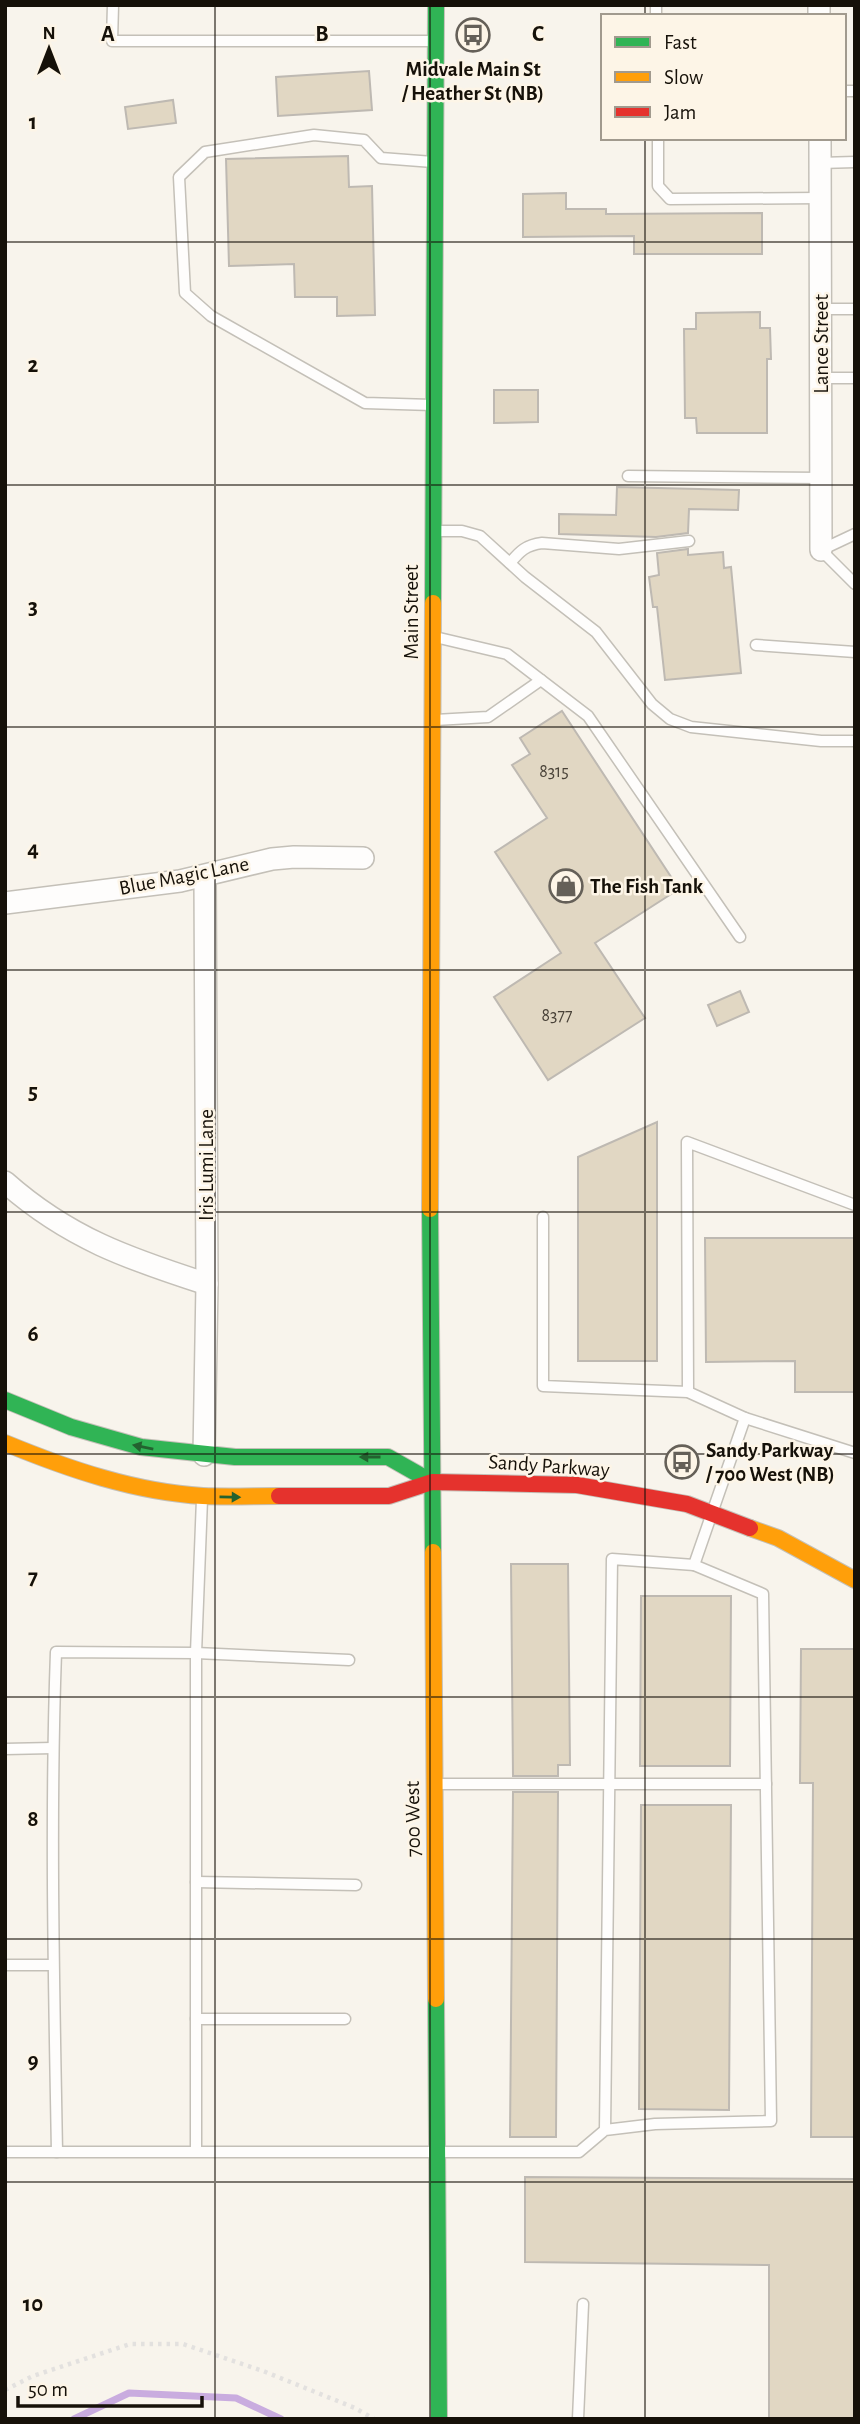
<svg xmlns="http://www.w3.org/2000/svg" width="860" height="2424" viewBox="0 0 860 2424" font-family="'Alegreya Sans',sans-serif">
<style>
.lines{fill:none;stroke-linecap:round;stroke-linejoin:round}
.stream{stroke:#c9acdf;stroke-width:7}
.building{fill:#e1d7c3;stroke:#beb9b2;stroke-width:2}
.lane-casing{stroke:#c4c0b8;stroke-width:13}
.street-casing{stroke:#c4c0b8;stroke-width:24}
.fast-casing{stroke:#c4c0b8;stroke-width:18}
.slow-casing{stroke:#c4c0b8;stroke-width:18}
.jam-casing{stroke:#c4c0b8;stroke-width:18}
.path{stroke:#e3e1df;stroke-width:4.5;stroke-dasharray:3.5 5;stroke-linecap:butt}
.lane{stroke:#fefdfc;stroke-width:10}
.street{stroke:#fefdfc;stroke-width:21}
.fast{stroke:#30b455;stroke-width:16}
.slow{stroke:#ff9f0a;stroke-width:16}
.jam{stroke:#e5322d;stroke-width:16}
.oneway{fill:#23622f}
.grid{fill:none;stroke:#161109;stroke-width:2;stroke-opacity:0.55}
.labels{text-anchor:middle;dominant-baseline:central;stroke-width:5;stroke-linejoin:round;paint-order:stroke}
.number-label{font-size:18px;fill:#494238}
.poi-label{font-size:21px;font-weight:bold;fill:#161109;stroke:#fdf5e7;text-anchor:start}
.street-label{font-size:21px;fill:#161109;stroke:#fdf5e7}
.grid-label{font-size:23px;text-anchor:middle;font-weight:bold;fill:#161109;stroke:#fdf5e7;stroke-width:5;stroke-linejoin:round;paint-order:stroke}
</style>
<rect width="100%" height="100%" fill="#f8f4ec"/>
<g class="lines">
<path class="stream" d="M74,2419L129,2393L236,2398L281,2419"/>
</g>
<g class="building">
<path d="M369,71L372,110L278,116L276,77Z"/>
<path d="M173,100L176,123L128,129L125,107Z"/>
<path d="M348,156L349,187L372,186L375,315L337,316V297H295L294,264L229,266L226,159Z"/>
<path d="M566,193V209H606V214L762,213V254H634V236L523,237V194Z"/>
<path d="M760,312V328H770L771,359H767V433H697L696,418H685L684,329H696V313Z"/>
<path d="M494,390H538V422L494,423Z"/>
<path d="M617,487L739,490L738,510L689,509L688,533L656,537L559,534V514L616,515Z"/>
<path d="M688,549V555L723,552L724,568L731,567L741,673L665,680L657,607H653L649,577L659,575L657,553Z"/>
<path d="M562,711L679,889L595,943L645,1018L548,1080L494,997L561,953L495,852L547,818L512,765L530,754L520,738Z"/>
<path d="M740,991L749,1012L717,1026L708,1005Z"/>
<path d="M657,1122V1361H578V1157Z"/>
<path d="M705,1238H855V1392H795V1361L706,1362Z"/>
<path d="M511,1564H568L570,1765H558V1776H513Z"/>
<path d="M641,1596H731L730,1766H640Z"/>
<path d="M801,1649H855V2137H811L813,1783H800Z"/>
<path d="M513,1792H558L556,2137H510Z"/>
<path d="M641,1805H731L729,2110L639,2109Z"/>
<path d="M525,2177L855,2179V2419H769V2265L525,2262Z"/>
</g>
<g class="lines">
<defs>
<g id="lane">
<path d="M113,5L112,41H433"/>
<path d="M656,5V16"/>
<path d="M844,91H855"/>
<path d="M658,138V186L670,199L820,198"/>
<path d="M820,163L855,162"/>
<path d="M821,309H855"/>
<path d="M821,378H855"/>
<path d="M432,405L365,403L211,316L185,293L179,177L205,152L314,135L364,140L381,158L433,162"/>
<path d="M628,476L821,478"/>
<path d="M435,531H462L480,536L525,577L596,632L652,704L670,719L691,727L821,741H855"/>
<path d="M855,534L821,550L855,584"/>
<path d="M510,563C520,551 526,545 542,543L619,549L689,541"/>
<path d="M435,637L507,654L588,716L740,937"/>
<path d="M756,645L855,652"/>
<path d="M435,720L488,717L541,680"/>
<path d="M543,1217V1386L688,1392L745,1418"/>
<path d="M688,1392L687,1142L855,1205"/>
<path d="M694,1565L745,1418L855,1453"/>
<path d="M349,1660L196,1653L56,1652C50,1818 54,1985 57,2152H579L605,2130L655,2124L771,2121L763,1594L694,1565L612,1559L605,2130"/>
<path d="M5,1749L53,1748"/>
<path d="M437,1784H766"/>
<path d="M196,1882L356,1885"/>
<path d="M5,1965H53"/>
<path d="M196,2019H345"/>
<path d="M196,2150V1653L202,1499"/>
<path d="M5,2152H57"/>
<path d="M578,2419L583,2304"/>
</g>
<g id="street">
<path d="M819,5V16"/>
<path d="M820,138L821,550"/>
<path d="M5,903L180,881L272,859L294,857L363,858"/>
<path d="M5,1182C68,1238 129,1259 207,1284"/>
<path d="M204,1455L207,1284L205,876"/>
</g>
<g id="fast">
<path d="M433,603L436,5"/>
<path d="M430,1209L433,1552"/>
<path d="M5,1400L71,1427L141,1447L235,1457H388L432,1482"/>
<path d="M436,1999L439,2419"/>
</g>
<g id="slow">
<path d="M430,1209L433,603"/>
<path d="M5,1443C68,1469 135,1492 203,1496C228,1497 254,1496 279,1496"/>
<path d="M750,1528L778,1538L855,1580"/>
<path d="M433,1552L436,1999"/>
</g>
<path id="jam" d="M279,1496H389L432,1482L577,1485L687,1504L750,1528"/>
</defs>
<use href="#lane" class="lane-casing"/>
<use href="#street" class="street-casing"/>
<use href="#fast" class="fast-casing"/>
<use href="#slow" class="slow-casing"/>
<use href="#jam" class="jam-casing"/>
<path class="path" d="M5,2390L33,2376L130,2344H183L263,2371L355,2408L374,2419"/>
<use href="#lane" class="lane"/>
<use href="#street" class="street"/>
<use href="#fast" class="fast"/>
<use href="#slow" class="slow"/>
<use href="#jam" class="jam"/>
</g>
<defs><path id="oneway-solid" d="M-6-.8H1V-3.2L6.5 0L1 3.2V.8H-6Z" transform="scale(1.75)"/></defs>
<g class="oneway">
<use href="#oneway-solid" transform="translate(143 1447) rotate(-169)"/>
<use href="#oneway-solid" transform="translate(370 1457) rotate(180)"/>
<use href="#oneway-solid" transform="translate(230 1497) rotate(1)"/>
</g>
<path class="grid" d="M215,5V2419M430,5V2419M645,5V16M645,138V2419M5,242H855M5,485H855M5,727H855M5,970H855M5,1212H855M5,1454H855M5,1697H855M5,1939H855M5,2182H855"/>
<defs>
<symbol id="bus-ring" viewBox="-11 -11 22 22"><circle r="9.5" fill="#fdf5e7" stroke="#656058" stroke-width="1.5"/><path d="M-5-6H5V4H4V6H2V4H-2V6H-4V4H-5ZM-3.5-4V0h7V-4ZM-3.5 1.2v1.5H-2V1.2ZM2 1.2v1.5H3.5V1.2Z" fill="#656058"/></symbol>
<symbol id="shop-ring" viewBox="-11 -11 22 22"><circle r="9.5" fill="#fdf5e7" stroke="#656058" stroke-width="1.5"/><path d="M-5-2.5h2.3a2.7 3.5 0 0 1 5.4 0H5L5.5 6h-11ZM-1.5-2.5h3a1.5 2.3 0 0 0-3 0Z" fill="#656058"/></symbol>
</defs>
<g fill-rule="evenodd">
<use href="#bus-ring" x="454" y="16" width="38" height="38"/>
<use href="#shop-ring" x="547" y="867" width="38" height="38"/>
<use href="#bus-ring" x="663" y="1443" width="38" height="38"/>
</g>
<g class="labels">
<g class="number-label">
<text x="554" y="772">8315</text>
<text x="557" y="1016">8377</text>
</g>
<g class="poi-label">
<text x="473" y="69" text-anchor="middle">Midvale Main St<tspan x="473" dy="24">/ Heather St (NB)</tspan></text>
<text x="590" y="886">The Fish Tank</text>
<text x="706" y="1450">Sandy Parkway<tspan x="706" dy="24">/ 700 West (NB)</tspan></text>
</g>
<g class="street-label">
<text transform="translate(821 344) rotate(-90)">Lance Street</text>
<text transform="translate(411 612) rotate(-90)">Main Street</text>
<text transform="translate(184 876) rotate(-11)">Blue Magic Lane</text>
<text transform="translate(206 1165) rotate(-90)">Iris Lumi Lane</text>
<text transform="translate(549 1466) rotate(4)">Sandy Parkway</text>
<text transform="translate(413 1819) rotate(-91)">700 West</text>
</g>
</g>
<g class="grid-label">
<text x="108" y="41">A</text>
<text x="322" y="41">B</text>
<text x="538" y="41">C</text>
<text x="33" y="129">1</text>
<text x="33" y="372">2</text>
<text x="33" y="614">3</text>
<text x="33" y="856">4</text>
<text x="33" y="1099">5</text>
<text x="33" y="1341">6</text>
<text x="33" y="1584">7</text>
<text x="33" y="1826">8</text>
<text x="33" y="2068">9</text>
<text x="33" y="2311">10</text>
</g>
<rect width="860" height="2424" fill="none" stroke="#161109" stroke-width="14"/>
<rect x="601" y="14" width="245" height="126" fill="#fdf5e7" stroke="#a19a8e" stroke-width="2"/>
<rect x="615" y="37" width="35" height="10" fill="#30b455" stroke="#a19a8e" stroke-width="2"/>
<text x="664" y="49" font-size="21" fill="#161109">Fast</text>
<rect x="615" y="72" width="35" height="10" fill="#ff9f0a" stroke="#a19a8e" stroke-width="2"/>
<text x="664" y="84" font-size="21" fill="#161109">Slow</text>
<rect x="615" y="107" width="35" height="10" fill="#e5322d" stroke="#a19a8e" stroke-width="2"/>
<text x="664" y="119" font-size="21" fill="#161109">Jam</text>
<g transform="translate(49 49)" stroke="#fdf5e7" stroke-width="5" paint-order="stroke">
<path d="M0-5L12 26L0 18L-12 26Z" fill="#161109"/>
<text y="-10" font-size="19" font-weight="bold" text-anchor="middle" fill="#161109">N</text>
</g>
<path d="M18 2396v10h184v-10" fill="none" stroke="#161109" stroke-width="3.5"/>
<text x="28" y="2396" font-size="21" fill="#161109" stroke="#fdf5e7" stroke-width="5" paint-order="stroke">50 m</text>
</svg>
